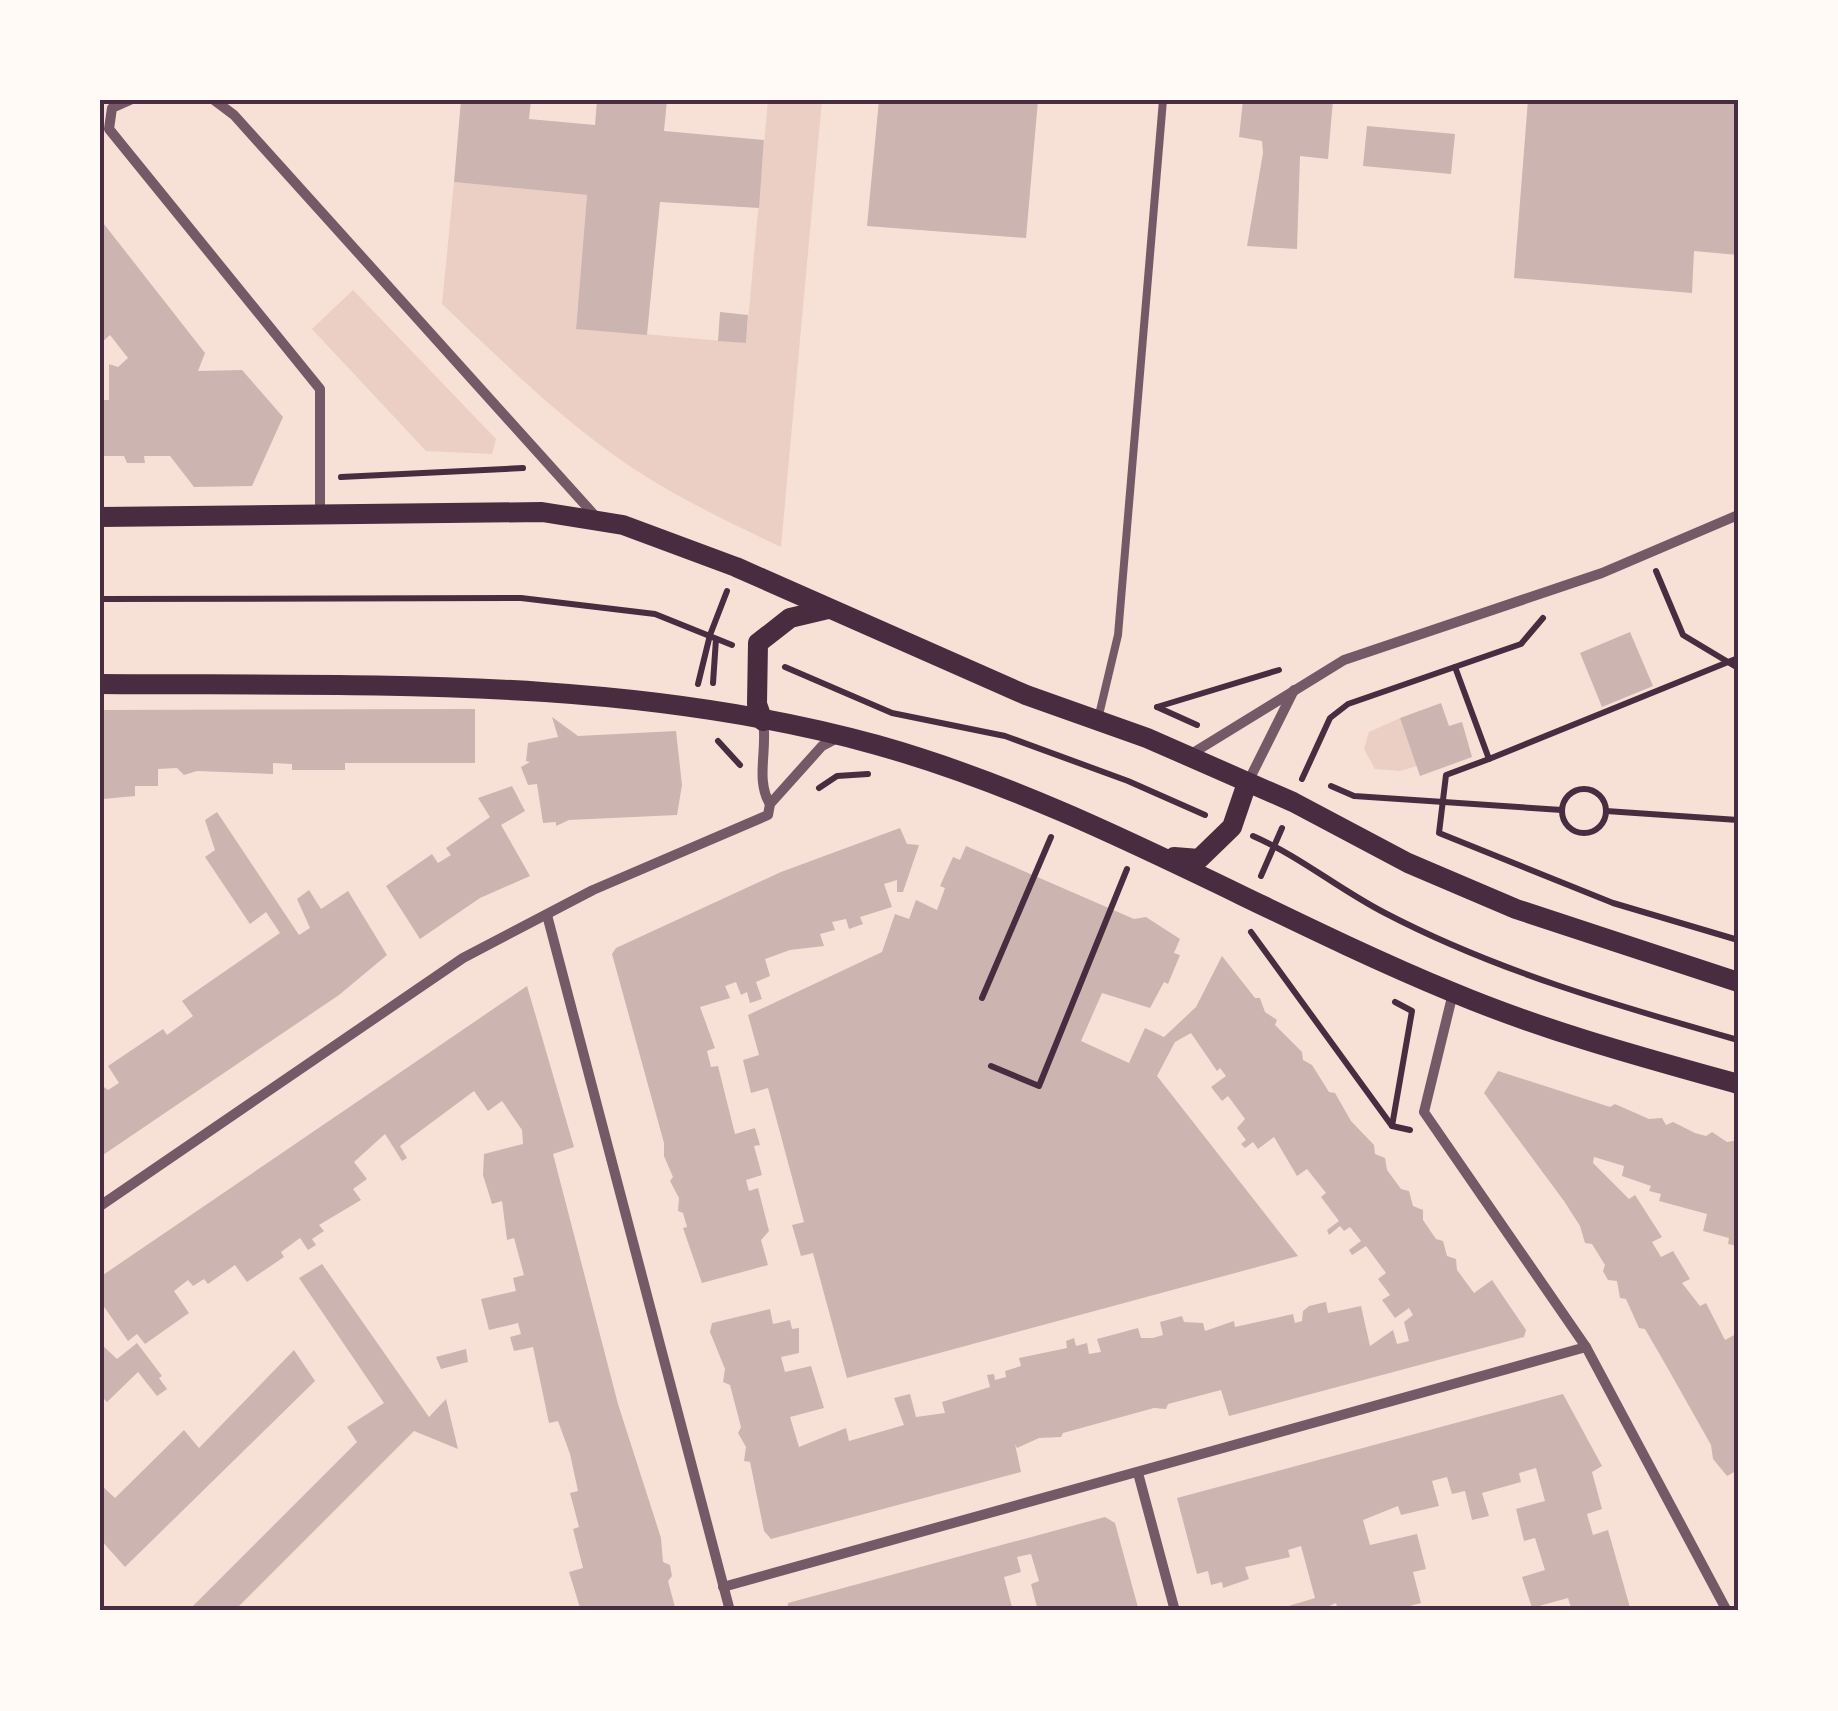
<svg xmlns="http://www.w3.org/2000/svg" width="1838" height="1711" viewBox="0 0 1838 1711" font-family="'Sofia Sans Condensed',sans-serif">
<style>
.green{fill:#ebcfc5}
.building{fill:#ccb4b1}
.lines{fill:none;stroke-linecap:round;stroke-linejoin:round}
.path{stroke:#4a2c40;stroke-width:6}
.service{stroke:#755966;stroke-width:8}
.minor{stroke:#755966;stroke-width:10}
.secondary{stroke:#4a2c40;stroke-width:20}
.neatline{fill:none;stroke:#4a2c40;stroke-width:4}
</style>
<rect width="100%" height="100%" fill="#f7e1d7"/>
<g class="green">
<path d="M768,100H822L781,547C722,519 663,491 611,453C550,409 496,355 442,304L454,182L587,195L576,328L746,343Z"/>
<path d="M353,290L496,439L492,454L426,451L312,329Z"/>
<path d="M1400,718L1417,766L1400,771L1375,769L1364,749L1369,732Z"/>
</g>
<g class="building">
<path d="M461,100H531L529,119L595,125L597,100H667L664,131L764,140L759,208L660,202L647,335L576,329L587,195L454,182Z"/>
<path d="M879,100H1038L1026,238L867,226Z"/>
<path d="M1243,100H1333L1328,159L1300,156L1297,249L1247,246L1263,153L1262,141L1239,137Z"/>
<path d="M1528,100H1738V255L1694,251L1692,293L1514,278Z"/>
<path d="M1367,126L1455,134L1451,174L1363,166Z"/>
<path d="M100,219L205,353L198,371L242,370L283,417L252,486L194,487L170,456H144L145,463H127L124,456H100V400H109V364L118,367L128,358L110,335L100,344Z"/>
<path d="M720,312L748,315L746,343L718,341Z"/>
<path d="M1630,632L1653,686L1602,707L1580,653Z"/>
<path d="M1441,703L1449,726L1462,722L1472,757L1420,776L1400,718Z"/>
<path d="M475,709V763H345V770H292V764L273,763V774L197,771L184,775L177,768L158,769V786H135V796L103,799L100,710Z"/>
<path d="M552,717L578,736L676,731L682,785L677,815L569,820L556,826V822L543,823L537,784L528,785L521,767L530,762L526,761L528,743L558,737Z"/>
<path d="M512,786L525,811L501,825L530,876L480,898L420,939L386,886L432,854L438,863L451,855L446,848L490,817L478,798Z"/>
<path d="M217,812L299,935L310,928L297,899L309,890L321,909L348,891L387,955L339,995L100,1157V1084L108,1090L119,1083L108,1066L163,1029L167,1035L193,1016L182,1001L280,933L266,912L250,924L205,857L215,850L205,820Z"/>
<path d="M900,828L907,844L919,845L903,892H897V880L884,884L892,907L860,917L863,924L849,929L846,919L832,922L835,930L820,934L824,946L790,950L765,959L770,976L756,982L762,999L750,1003L747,992L741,995L736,982L725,986L730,998L700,1007L715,1048L707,1051L711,1067L718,1066L735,1134L755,1128L760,1145L754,1146L762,1175L746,1180L749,1191L758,1188L769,1231L761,1240L768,1265L702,1283L683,1228L687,1227L683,1213L678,1211L679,1198L670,1181L673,1177L664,1156V1143L612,954L616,948L781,872Z"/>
<path d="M966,846L1134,919L1146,917L1180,939L1174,953L1180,955L1168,984L1164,982L1150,1008L1102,993L1081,1041L1129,1063L1145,1028L1164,1037L1196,1007L1222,956L1255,998H1260L1265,1012L1277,1020L1275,1025L1302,1052L1303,1060L1312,1065L1329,1092L1335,1093L1351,1121L1374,1145L1375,1154L1385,1158L1387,1170L1401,1189L1409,1191L1413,1206L1423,1210V1220L1436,1239L1443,1241L1447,1256L1456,1259L1457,1270L1474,1293L1492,1280L1526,1330L1524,1337L1229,1416L1221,1390L1168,1404L1166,1409L1154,1408L1063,1433L1061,1437L1039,1438L1017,1448L1015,1444L1021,1472L771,1539L764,1531L750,1462L744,1461L746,1447L738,1433L741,1427L730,1385L723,1382L725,1369L710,1332L712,1323L770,1309L773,1324L790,1320L792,1329L799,1328V1353L781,1357L785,1372L811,1366L824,1408L790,1417L799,1447L846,1428L849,1441L904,1425L894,1398L910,1394L916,1417L945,1413L942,1402L990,1387L987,1375L994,1374L995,1380L1006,1377L1005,1371L1021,1366L1019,1358L1067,1348L1066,1341L1074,1338L1076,1346L1087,1343L1089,1354L1101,1352L1097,1339L1138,1328L1141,1338H1153L1163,1335L1160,1322L1182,1316L1184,1322L1203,1323L1205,1331L1234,1321L1235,1327L1293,1314L1295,1323L1302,1321L1303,1311L1309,1306L1326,1302L1328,1313L1361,1306L1370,1346L1393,1330L1397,1344L1409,1341L1404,1322L1413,1315L1409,1308L1395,1318L1382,1300L1390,1295L1378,1279L1386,1273L1366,1246L1352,1255L1349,1250L1361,1241L1350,1227L1344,1231L1340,1226L1329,1235L1327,1230L1339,1221L1321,1197L1326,1193L1307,1169L1297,1176L1274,1137L1258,1149L1253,1142L1245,1148L1241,1144L1246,1140L1237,1128L1245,1119L1228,1096L1222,1101L1211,1087L1226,1076L1220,1068L1217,1071L1191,1033L1175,1042L1157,1076L1298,1256L847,1378L813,1253L801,1256L792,1225L804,1222L768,1088L751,1093L743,1060L759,1055L748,1015L882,952L895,914L909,919L916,900L937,910L945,888L940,886L953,857L960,860Z"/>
<path d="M527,986L574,1147L553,1154L618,1404L661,1538L663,1562L670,1565L672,1576L668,1581L676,1611H581L569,1572L583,1568L573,1529L579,1527L570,1493L578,1491L570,1454L558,1421L549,1423L533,1347L514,1351L510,1337L521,1334L518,1323L489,1330L481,1299L516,1291L513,1278L524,1275L514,1238L507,1240L502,1201L492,1204L483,1175L484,1154L523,1144L522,1130L502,1101L488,1111L474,1091L400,1146L407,1158L402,1161L385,1134L354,1162L367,1179L353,1189L361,1200L319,1225L324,1231L312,1239L316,1245L308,1250L300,1238L281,1252L284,1257L247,1282L235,1265L208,1284L204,1279L193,1286L188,1280L174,1291L189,1313L145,1344L137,1334L128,1341L100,1301V1277Z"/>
<path d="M1498,1071L1610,1107L1615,1104L1649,1119L1662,1118L1666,1125L1673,1122L1695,1133L1706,1136L1712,1132L1727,1142L1738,1140L1737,1246L1728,1244L1729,1238L1703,1231L1707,1214L1659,1201L1661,1194L1649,1191L1651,1186L1622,1176L1624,1166L1594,1157L1593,1163L1629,1199L1635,1195L1662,1237L1652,1242L1661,1257L1673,1251L1690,1279L1682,1283L1700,1306L1706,1303L1725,1340L1738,1333V1470L1727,1476L1713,1459L1711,1445L1667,1367L1645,1329L1639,1328L1626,1299L1620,1298L1617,1281L1608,1280L1603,1271L1605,1265L1592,1244L1585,1243L1580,1226L1564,1201L1484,1093Z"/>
<path d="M322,1264L429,1417L446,1399L458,1449L414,1431L234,1611H188L357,1442L347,1427L384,1403L299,1278Z"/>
<path d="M100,1343L117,1359L137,1343L162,1376L159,1378L167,1389L157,1396L138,1372L107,1402L100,1395Z"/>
<path d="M466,1349L468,1362L441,1369L436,1357Z"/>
<path d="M294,1350L315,1381L125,1567L100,1539V1484L115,1498L184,1430L199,1448Z"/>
<path d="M1563,1394L1602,1466L1592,1472L1602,1509L1587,1514L1593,1535L1608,1530L1631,1611H1564L1571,1608L1568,1598L1532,1608L1522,1577L1545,1570L1535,1538L1524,1541L1516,1509L1545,1501L1536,1468L1519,1473L1521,1482L1482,1493L1489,1516L1472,1520L1465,1491L1452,1494L1447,1477L1432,1481L1439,1506L1401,1515L1398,1506L1363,1520L1370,1545L1417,1534L1426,1569L1413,1572L1421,1603L1391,1611H1338L1336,1603L1318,1611H1272L1315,1598L1301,1546L1288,1550L1290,1557L1245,1567L1249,1579L1223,1588L1222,1582L1211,1585L1208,1571L1197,1574L1177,1498Z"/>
<path d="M1105,1517L1115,1523L1139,1611H1038L1031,1584L1039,1581L1031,1554L1017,1557L1021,1572L1004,1577L1013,1611H787L788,1603Z"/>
</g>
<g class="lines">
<g class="path">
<path d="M341,477L523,468"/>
<path d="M1656,571L1683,635L1738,668"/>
<path d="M100,599L521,598L655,614L732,645"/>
<path d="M785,667L892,713L1005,736L1128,781L1205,815"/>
<path d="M1455,667L1489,759L1738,658"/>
<path d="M713,683L716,639"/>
<path d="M698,684L710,635L727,591"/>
<path d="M1157,707L1197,725"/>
<path d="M1157,707L1279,670"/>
<path d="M718,741L740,765"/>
<path d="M1489,759L1446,775L1439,833L1613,903L1738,940"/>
<path d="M1302,779L1330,718L1348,704L1521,644L1543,618"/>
<path d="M1331,786L1354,796L1562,810"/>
<path d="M819,788L837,776L868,774"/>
<circle cx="1584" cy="811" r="22"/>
<path d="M1606,811L1738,820"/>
<path d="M1253,836C1301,857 1340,890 1385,913C1496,971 1618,1006 1738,1040"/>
<path d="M1261,876L1282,828"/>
<path d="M1251,932L1392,1126L1410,1130"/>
<path d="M982,998L1051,837"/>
<path d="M991,1066L1039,1086L1127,869"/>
<path d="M1392,1126L1412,1011L1395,1002"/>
</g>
<path class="service" d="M1098,719L1118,635L1163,100"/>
<g class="minor">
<path d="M130,100L112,108L109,129L320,389V514"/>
<path d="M214,100L234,115L597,518"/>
<path d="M763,721C768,749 755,780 770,804"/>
<path d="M1188,756L1344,660L1602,573L1738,515"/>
<path d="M1248,782L1294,690"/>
<path d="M547,915L730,1611"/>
<path d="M1453,993L1424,1112L1586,1347L1727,1611"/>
<path d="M100,1206L463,958L593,890L768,815L770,804L822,746L839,737"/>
<path d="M1138,1473L1175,1611"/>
<path d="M723,1587L1586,1347"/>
</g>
<g class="secondary">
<path d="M100,517L542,512L623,525L736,567L1026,695L1147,738L1293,802L1408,863L1516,909L1738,982"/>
<path d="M100,684C360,686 624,675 877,745C1080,802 1258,912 1452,992C1545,1031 1641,1057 1738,1084"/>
<path d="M763,721L757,704L758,643L790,618L828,609"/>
<path d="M1174,857L1199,859L1232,827L1247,783"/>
</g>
</g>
<rect width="1838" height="1711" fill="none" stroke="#fffaf5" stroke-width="205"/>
<rect x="102" y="102" width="1634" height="1506" class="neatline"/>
</svg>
